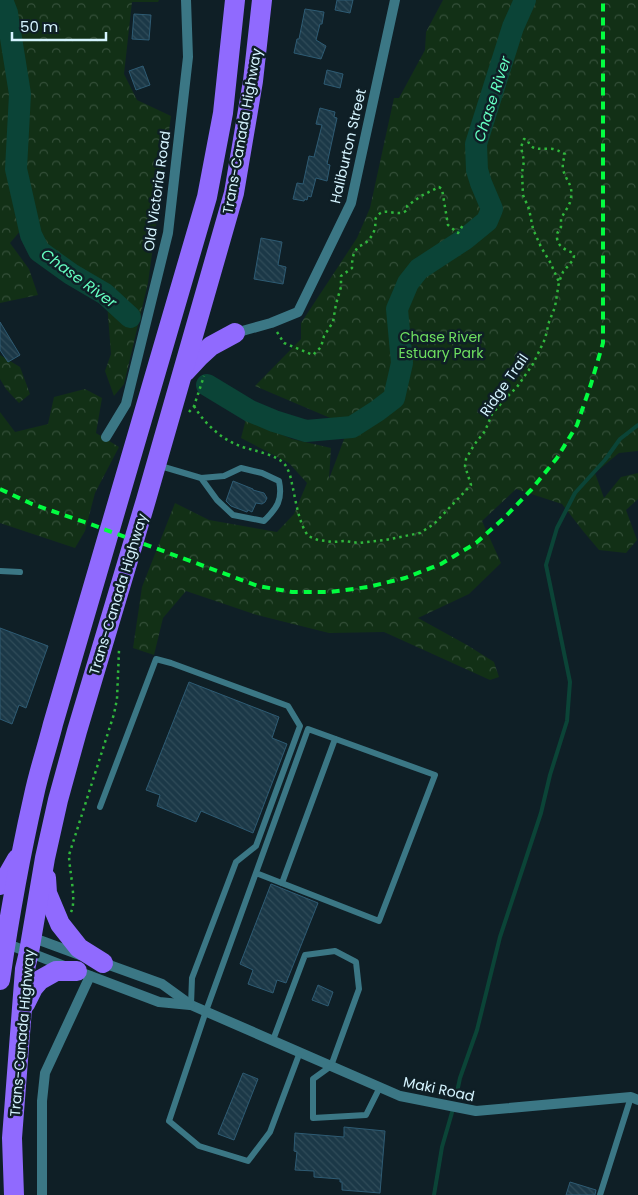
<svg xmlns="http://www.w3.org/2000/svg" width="638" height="1195" viewBox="0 0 638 1195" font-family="Poppins,sans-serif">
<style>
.forest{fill:url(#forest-crowns)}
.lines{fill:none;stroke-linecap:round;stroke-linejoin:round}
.stream{stroke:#0b4437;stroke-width:4}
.river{stroke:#0b4437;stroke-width:22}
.building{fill:url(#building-back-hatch);stroke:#2e5b73}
.path{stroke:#30b73c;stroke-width:2.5;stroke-dasharray:2.5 4;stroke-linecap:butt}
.service{stroke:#3b7785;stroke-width:6}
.minor{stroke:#3b7785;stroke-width:10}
.trunk{stroke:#906afe;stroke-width:20}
.rail{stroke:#02fd40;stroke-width:4;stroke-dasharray:8 6;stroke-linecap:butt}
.labels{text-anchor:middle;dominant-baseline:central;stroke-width:5;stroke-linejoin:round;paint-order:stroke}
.street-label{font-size:14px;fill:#d5f4ff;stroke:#0f1f26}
.park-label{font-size:14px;fill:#6edf60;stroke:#0f1f26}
.water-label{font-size:15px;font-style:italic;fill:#64fec1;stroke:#0f1f26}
</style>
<defs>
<pattern id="forest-crowns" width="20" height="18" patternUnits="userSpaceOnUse" patternTransform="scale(1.25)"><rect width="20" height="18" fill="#123016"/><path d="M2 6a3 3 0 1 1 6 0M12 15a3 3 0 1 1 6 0" fill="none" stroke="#344f39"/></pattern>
<pattern id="building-back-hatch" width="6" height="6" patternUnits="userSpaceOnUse" patternTransform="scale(1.25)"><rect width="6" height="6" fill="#1b3847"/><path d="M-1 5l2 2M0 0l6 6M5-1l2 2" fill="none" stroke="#304c59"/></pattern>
</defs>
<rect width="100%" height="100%" fill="#0f1f26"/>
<g class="forest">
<path d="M0,0H159L158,2H132L124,74L137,100L171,116L148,283L124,384L114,396L105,371L111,354L107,303L46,257L22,229L10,243L29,269L38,295L0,303Z"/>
<path d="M443,0H638V451L619,453L595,473L604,498L621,477L638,473V499L626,510L637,540L626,553L599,550L583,531L562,504L516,489L482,521L501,563L469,594L418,618L467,645L494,662L499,677L490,680L384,632L329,633L257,615L186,591L163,618L154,655L133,648L142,587L175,503L209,520L277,532L294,514L307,483L289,463L241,438L246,419L292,439L331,448L329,479L349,426L255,386L301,339V323L357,238L370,208L394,98H399L425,50L426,32Z"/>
<path d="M0,355L20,367L30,394L19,403L6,389L0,379Z"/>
<path d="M85,389L102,398L96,433L119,447L95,493L85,531L75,548L0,523V412L15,432L48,424L54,397Z"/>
</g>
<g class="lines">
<g class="stream">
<path d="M456,1097L460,1078L477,1030L500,937L541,813L550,775L567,721L570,682L546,565L557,528L575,493L605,460L620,439L638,425"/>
<path d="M434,1195L442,1147L453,1109"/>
</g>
<g class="river">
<path d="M2,0L7,13L20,94L16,169L31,235L39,251L71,274L105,294L130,317"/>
<path d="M207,385L250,411L274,421L306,431L352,427L377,411L394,398L402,363L397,309L408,283L419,269L465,239L487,221L492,209L481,183L477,170L476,144L513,27L525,0"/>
</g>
</g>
<g class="building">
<path d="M337,0H353L350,13L335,10Z"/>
<path d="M305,9L324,12L322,24H320L316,40L326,46L321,59L294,53L297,39H299Z"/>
<path d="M134,14L151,15L149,40L132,39Z"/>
<path d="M143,66L150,85L136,90L129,71Z"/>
<path d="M327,70L343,74L340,88L324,84Z"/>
<path d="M320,108L335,112L334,117L337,118L327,164L330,165L327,181L316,178L311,197L308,196L307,200L305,199L304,201L293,199L297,183L303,184L309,156L314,157L322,125L316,124Z"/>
<path d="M261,238L282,242L278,265L286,267L283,284L254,279Z"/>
<path d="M0,322L20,355L8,362L0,350Z"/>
<path d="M233,481L253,489V490L264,493L267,498L265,502L262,504L256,503L252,512L248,510L247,512L231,506L226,501Z"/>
<path d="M0,628L48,646L26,708L19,705L12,724L0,719Z"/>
<path d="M189,682L279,717L272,738L287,744L253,833L201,811L196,822L157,806L160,795L146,790Z"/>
<path d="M271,884L318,903L286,983L277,980L273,993L248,984L253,970L240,964Z"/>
<path d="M318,985L333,992L328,1006L312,1000Z"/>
<path d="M243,1073L258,1079L234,1140L218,1134Z"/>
<path d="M344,1127L385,1131L380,1193L342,1190V1182H340V1179L314,1177V1171L295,1170L297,1152L294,1151L295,1133L344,1137Z"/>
<path d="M570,1182L596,1190L595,1195H566Z"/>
</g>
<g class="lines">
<g class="path">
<path d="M277,332L284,343L313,355L321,347L324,336L333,322L336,304L341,287V276L352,268C352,258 353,253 359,246C367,244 373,236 375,228C376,224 374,220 377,216C384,208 392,214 401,213C403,213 406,211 408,209L407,206L421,196L439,187L442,189L448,225L458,233L463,225"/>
<path d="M194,406C204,423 221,439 240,446C253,451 278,454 286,466C289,471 291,478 292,484C296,501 298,521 308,536L318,540L333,542L345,541L359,543L385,540L420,533L434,524L471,485L465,466L466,459L474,445L485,431L492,414L506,398L517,387L533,364L545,339L549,322L555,307L559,282L563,272L573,260L574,256L573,253C566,250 558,247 557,238C556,233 559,231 561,227C561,225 561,222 561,219C564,212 570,206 571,198C573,183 566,182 563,169C562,164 564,159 565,154C561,152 558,150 553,149C543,148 530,152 528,140L524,139L521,147L524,161L522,173L523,195L529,209L533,229L541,247L550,262L559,282"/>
<path d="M189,412L194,406L204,376"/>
<path d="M71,912C77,901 69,869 69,855L114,714L117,699L119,650"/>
</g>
<g class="service">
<path d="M157,465L201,478L217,500L233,515L264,521C277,508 283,500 279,481L262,473L241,468L224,476L201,478"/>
<path d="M0,571L20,572"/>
<path d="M100,807L156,659L171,663L288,706L300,726L256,846L236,862L192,978L191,1005"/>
<path d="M256,873L379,921L435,775L308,729L206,1011L169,1121L199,1146L248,1161L270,1132L300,1052"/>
<path d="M282,883L335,739"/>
<path d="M273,1040L305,955L335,951L356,962L359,989L331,1066L313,1079V1118L366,1115L380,1087"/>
<path d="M600,1195L631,1097"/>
</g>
<g class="minor">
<path d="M235,333L271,323L298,312L351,203L395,0"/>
<path d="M106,437L126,404L168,233L188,57L186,0"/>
<path d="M31,937L80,955"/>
<path d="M5,943L64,966"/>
<path d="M101,962L162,984L191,1005L400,1096L476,1111L631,1097L638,1100"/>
<path d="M85,974L159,1002L190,1005"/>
<path d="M42,1195V1101L45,1073L90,976"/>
</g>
<g class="trunk">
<path d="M185,372L199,357L211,346L235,333"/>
<path d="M46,878L47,893L60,924L79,948L103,963"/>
<path d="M0,885L6,878L17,859"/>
<path d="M0,980C9,918 20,856 34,795C39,771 47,748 53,724L207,197L223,113L235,0"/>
<path d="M25,1004L33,988L40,980L56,971H77"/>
<path d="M14,1195L12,1138L25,969L29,952L45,858L58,800L77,731L146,500L234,193L253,81L262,0"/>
</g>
<path class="rail" d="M0,489L32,504L90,524L258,586L292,592H330L368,587L405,578L441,564L476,543L504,518L531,490L557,458L577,425L591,384L603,343V0"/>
</g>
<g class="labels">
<g class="street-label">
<text transform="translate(242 131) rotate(-80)">Trans-Canada Highway</text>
<text transform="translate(348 146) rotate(-77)">Haliburton Street</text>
<text transform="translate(157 191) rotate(-82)">Old Victoria Road</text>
<text transform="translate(504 385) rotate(-55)">Ridge Trail</text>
<text transform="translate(118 594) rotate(-73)">Trans-Canada Highway</text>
<text transform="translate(22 1033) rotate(-85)">Trans-Canada Highway</text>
<text transform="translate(439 1089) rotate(12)">Maki Road</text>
</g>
<g class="park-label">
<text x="441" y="337">Chase River<tspan x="441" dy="16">Estuary Park</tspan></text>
</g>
<g class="water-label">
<text transform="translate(492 99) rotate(-72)">Chase River</text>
<text transform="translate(79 278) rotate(36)">Chase River</text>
</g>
</g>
<path d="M12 32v8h94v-8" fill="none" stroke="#d5f4ff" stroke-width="2.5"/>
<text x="20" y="32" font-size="15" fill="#d5f4ff" stroke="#0f1f26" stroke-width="4" paint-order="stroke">50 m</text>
</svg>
